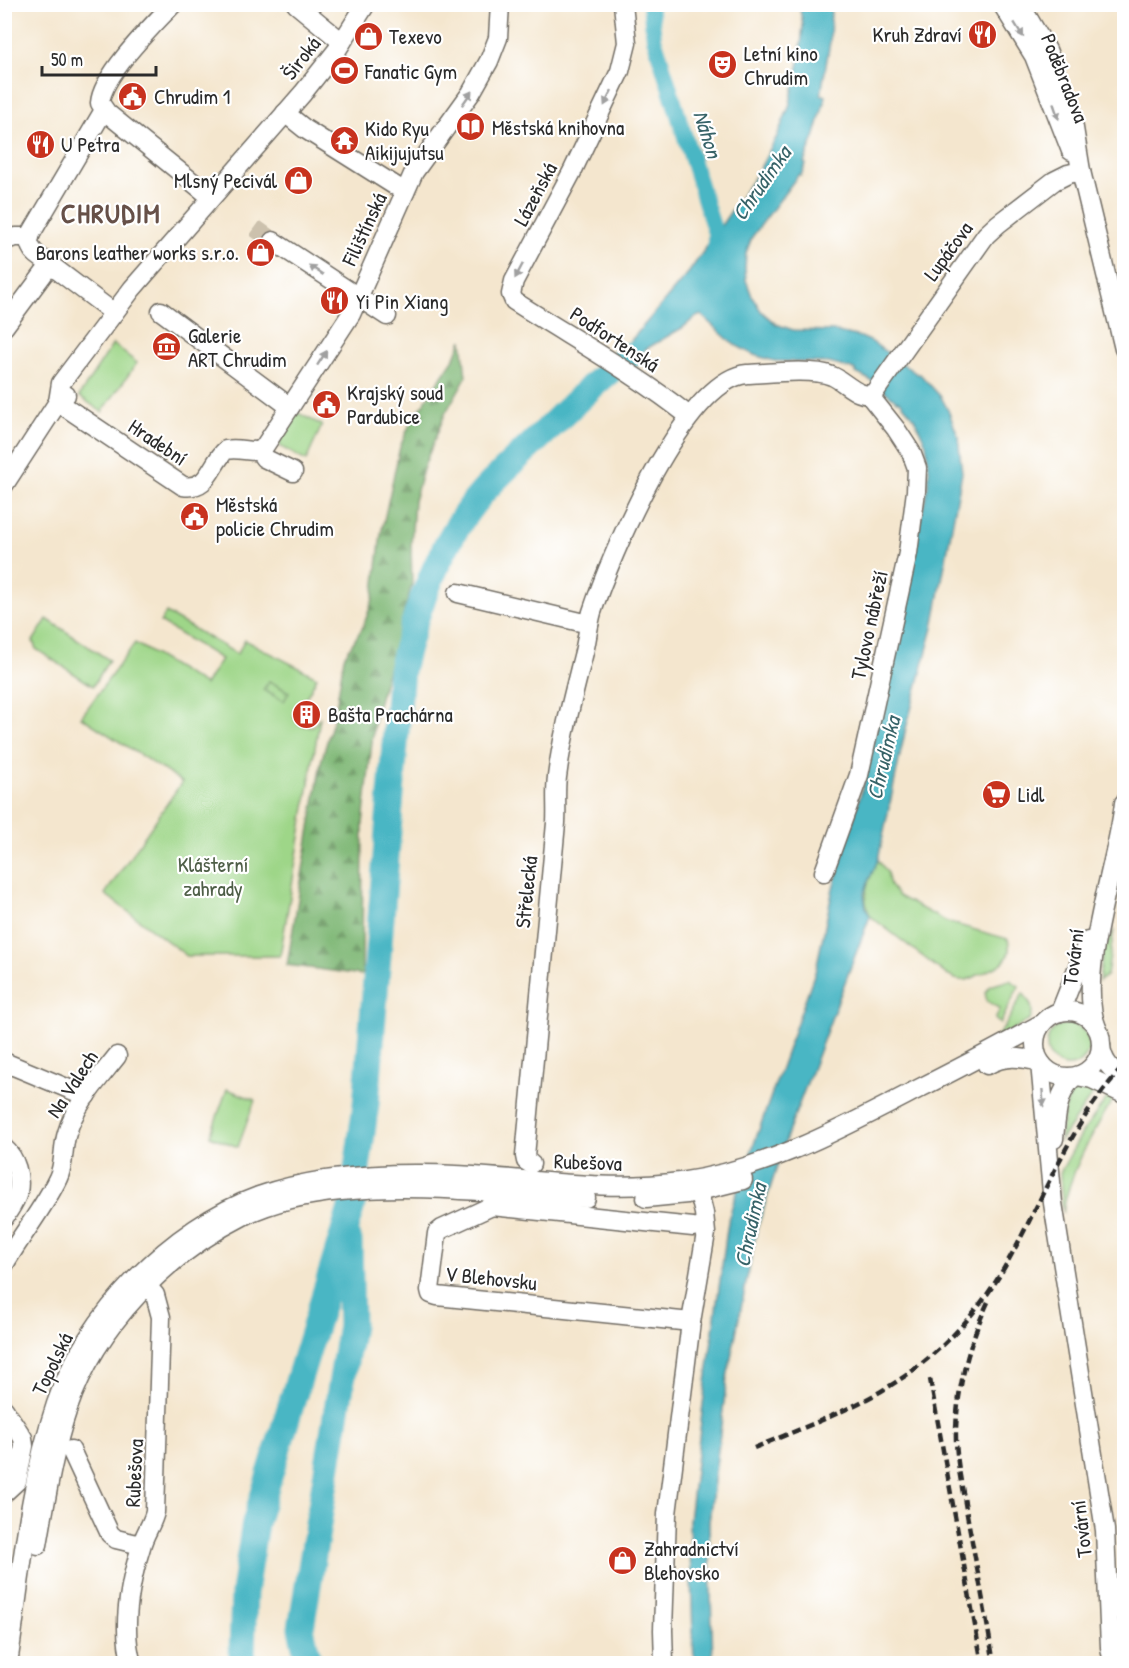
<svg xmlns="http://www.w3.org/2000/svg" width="1129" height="1668" viewBox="0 0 1129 1668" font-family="'Patrick Hand',sans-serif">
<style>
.green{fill:#9ed688;stroke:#64805a;stroke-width:1.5}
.forest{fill:url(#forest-firs);stroke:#547150;stroke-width:1.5}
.garden{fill:url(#garden-dots);stroke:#64805a;stroke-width:1.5}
.water{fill:#49b6c4;stroke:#3a7078;stroke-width:1.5}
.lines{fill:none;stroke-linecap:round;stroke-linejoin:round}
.canal{stroke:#49b6c4;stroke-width:16}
.river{stroke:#49b6c4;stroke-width:27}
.minor-tunnel{stroke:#ccc1ad;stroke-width:18;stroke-dasharray:18 9;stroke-linecap:butt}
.minor-casing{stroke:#716c64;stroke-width:21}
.minor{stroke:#fff;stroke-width:18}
.rail{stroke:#2b2b2b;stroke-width:4.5;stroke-dasharray:9 4.5;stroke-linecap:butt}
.oneway{fill:#a0a0a0}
.labels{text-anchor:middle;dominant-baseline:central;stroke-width:4.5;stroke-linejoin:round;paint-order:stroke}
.poi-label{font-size:21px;fill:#2b2b2b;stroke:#fff;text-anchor:start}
.street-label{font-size:21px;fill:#2b2b2b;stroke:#fff}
.park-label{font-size:21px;fill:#4e5e47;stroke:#fff}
.water-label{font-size:22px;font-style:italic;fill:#376368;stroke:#fff}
.district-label{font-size:27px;font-weight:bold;letter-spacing:1.5px;fill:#665048;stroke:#fff}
</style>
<defs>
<pattern id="forest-firs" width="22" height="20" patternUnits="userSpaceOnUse" patternTransform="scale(1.5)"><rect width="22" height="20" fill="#7eb774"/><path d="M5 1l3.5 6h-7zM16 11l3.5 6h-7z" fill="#67955f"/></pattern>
<pattern id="garden-dots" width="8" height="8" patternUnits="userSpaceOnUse" patternTransform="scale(1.5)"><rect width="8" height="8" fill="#9ed688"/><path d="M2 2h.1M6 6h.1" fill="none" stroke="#88b876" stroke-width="1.8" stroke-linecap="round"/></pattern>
</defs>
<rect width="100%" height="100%" fill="#fff"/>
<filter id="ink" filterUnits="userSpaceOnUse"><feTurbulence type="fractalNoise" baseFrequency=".0167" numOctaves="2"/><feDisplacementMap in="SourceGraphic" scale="12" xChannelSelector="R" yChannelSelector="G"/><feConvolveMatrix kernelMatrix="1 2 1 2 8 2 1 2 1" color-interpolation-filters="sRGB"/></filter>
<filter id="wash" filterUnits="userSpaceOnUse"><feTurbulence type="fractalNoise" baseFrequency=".008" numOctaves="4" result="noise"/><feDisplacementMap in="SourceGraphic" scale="24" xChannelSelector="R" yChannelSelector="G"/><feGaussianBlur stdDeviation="1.35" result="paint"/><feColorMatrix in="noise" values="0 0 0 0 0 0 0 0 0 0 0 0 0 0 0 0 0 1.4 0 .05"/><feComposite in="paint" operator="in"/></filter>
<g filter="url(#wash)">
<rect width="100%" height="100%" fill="#f4e6ce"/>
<g class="green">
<path d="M113,344L137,363L102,412L79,396Z"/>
<path d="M296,412L322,425L306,461L281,447L279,443Z"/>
<path d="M166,613L237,654L245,640L317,677C313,684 310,693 304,699C296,709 286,715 303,726H313L320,718L280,956H187L105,894L182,782L81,717L135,643L205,685L221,659L160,622Z"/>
<path d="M47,619L109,660L93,686L36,649L33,641Z"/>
<path d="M878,860L887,872L890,886L898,896L947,922L1008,939C1014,963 996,968 978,975C973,978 967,981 960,980C956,980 951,977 947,975L870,916C860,895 869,879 878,860Z"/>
<path d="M1114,930L1107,975L1099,981L1103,950Z"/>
<path d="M1010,980L1019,986L1000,1024L995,1019L1000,1009L987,1001L985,993L990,986Z"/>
<path d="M1023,993C1030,1002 1035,1009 1030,1020L994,1040L1005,1026Z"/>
<circle cx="1068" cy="1045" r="21"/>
<path d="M1090,1088L1096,1089L1060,1141C1061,1130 1065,1096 1076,1090C1080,1088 1085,1088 1090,1088Z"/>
<path d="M227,1089L255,1100L238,1147L210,1136Z"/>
<path d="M1110,1094L1115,1096C1094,1131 1069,1171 1063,1213L1060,1173L1082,1133Z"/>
</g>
<path class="forest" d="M462,340L466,377L445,414L424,466L414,501L411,546L412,584L375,715L363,824L362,975L287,965L321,762L335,714L344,657L363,627L373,599L381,534L400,447L410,424L455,357Z"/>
<path class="garden" d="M269,681L289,692L284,701L263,690Z"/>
<path class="water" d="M799,5H831L830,42L821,94L826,96L815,135L804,163L806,164L801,175L799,174L752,237L746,253L745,268L746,280L752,296L761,311L776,324L793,330L833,331L861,337L872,342L917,374H920L941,397L948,410L958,436L962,473L933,628L905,732L878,860L868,882L864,894L866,908L870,916L787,1136L757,1229L727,1378L709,1522L713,1663H694L689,1521L703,1404L728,1222L733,1203L816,969L833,888L866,776L888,664L928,486L929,470L926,444L914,418L900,401H897L870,380L856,373V370L829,363L774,361L754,355L733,344L701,315C693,317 689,324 682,328C654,344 627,360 600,377L689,272L758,172L777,136L789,107L800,58L803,25Z"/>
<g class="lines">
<path class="canal" d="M650,4L654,38L715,233V255"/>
<g class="river">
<path d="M244,1664L242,1653L244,1592L255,1523L352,1205L366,1104L401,670C415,611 442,538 482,493C502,471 524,452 545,432C572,405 599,378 630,355"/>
<path d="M309,1664L301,1628L351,1325L349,1241"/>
</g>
</g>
</g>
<g filter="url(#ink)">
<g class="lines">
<path class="minor-tunnel" d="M255,228L273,241"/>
<defs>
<g id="minor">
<path d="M173,4C153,25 102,75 100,103L107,113L211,197"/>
<path d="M296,4L342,42"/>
<path d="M623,4L627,43L620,71L572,172L514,281L511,294L514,301C573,339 635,373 689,416"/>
<path d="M1002,4L1034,56L1071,151"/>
<path d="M1020,4L1047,50L1071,110L1081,171L1124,349"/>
<path d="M104,110L32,232C27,241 29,247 36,254L114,313"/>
<path d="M285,113L305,129L405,192"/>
<path d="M4,240L16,237H30"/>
<path d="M273,241L387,316"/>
<path d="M161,311L290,407"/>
<path d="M4,327L50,265"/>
<path d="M58,402L61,383L132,289L303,93L337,50L366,4"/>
<path d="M58,402L183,486C210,490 210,464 226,450C237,447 248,452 259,451"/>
<path d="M259,451L264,447L351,314L414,172L471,93L489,61L498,38L500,4"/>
<path d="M259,451L264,458L293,472"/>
<path d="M4,485L58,402L66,395"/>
<path d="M458,593L589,624"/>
<path d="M824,872L859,775L908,553L916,491L917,468L911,452L896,429L869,395"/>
<circle cx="1068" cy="1044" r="33"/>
<path d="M1060,1012L1088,941"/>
<path d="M1097,1028C1075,975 1118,863 1124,803"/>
<path d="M1101,1045C1102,1061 1111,1070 1124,1078"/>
<path d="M4,1062L86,1096"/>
<path d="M1040,1063L1053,1203L1105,1530L1110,1647L1113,1664"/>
<path d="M987,1065C1006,1055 1019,1057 1040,1062"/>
<path d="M1077,1076L1092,1079L1124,1094"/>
<path d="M1054,1139C1056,1118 1057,1092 1074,1077"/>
<path d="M4,1148C16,1158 21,1177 18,1192C16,1201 9,1210 4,1218"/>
<path d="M531,1164L526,1161L525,1156L556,823C557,808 555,792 557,777C562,737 573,696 583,656C587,642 588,626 592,612C610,557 685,379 747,374C769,373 813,368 832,376C845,381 859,400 874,393L986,235L998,224L1054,181L1068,174L1081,171"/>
<path d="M646,1198L687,1194L743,1180"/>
<path d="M4,1265C21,1235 44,1208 58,1178C65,1164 62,1148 67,1133C75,1104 99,1079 117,1056"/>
<path d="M691,1322L437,1296L431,1294L430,1290L437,1233L442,1229L492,1206L693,1227"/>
<path d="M4,1409L23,1438L24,1446L17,1481L4,1493"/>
<path d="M71,1450L110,1534L116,1539L141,1545"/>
<path d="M38,1545C46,1499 53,1452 68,1408C97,1324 167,1254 245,1215C274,1201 309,1194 341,1191C423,1182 504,1195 586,1198"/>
<path d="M8,1664C21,1577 28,1487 56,1404C85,1316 172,1227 259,1196C309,1178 364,1174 416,1174C505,1173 592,1194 680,1182C766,1170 843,1128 918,1089C960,1068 1001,1046 1041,1024"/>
<path d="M132,1664C121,1627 130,1582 141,1547C144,1534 152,1525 155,1512L161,1317L155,1295L140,1278"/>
<path d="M664,1664L663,1630L667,1514L691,1322L706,1233L704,1213L696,1181"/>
</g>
</defs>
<use href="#minor" class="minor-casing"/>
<use href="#minor" class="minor"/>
<g class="rail">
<path d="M988,1302C969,1343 958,1384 956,1429C955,1459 963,1490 968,1520C977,1568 986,1616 994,1664"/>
<path d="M930,1379L982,1664"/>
<path d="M754,1448C797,1430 842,1414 883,1390C935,1360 979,1314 1008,1261C1047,1192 1069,1125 1124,1066"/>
</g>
</g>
<defs><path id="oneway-solid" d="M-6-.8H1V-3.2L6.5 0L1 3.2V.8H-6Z" transform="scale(1.5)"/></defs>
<g class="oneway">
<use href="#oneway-solid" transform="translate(1019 30) rotate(58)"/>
<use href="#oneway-solid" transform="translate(467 98) rotate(-55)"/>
<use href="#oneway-solid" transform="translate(608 98) rotate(116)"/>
<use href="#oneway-solid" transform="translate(1056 111) rotate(71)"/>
<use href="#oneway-solid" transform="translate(316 270) rotate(-146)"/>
<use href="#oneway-solid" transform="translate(519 271) rotate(118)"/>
<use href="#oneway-solid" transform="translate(322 358) rotate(-57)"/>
<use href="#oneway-solid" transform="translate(1043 1098) rotate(86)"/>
</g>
</g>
<defs>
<symbol id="restaurant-disc" viewBox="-11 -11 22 22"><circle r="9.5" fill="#c8321e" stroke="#fff"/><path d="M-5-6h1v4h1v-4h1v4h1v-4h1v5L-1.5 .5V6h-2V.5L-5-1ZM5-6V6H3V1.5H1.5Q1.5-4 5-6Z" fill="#fff"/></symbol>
<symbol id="shop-disc" viewBox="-11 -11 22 22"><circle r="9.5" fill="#c8321e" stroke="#fff"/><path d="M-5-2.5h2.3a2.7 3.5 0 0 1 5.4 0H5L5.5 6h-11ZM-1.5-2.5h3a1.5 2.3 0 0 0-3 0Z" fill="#fff"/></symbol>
<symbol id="theatre-disc" viewBox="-11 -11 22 22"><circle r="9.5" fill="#c8321e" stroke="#fff"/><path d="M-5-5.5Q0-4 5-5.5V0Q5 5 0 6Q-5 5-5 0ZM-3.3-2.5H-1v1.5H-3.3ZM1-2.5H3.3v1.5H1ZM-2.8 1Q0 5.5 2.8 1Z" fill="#fff"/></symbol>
<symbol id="stadium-disc" viewBox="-11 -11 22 22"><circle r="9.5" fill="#c8321e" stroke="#fff"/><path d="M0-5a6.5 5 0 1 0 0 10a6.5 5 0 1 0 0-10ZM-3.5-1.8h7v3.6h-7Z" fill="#fff"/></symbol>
<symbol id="civic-disc" viewBox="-11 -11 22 22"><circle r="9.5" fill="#c8321e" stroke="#fff"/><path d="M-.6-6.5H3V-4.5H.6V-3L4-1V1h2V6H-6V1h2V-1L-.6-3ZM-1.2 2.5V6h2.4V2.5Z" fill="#fff"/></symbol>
<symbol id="library-disc" viewBox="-11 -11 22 22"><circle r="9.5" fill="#c8321e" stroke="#fff"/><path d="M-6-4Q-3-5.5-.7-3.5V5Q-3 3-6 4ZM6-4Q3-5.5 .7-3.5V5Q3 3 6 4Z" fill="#fff"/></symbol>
<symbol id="temple-disc" viewBox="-11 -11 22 22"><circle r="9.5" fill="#c8321e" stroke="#fff"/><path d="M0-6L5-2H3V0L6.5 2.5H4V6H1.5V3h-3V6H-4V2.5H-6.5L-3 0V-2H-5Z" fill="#fff"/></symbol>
<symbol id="museum-disc" viewBox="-11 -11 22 22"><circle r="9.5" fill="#c8321e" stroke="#fff"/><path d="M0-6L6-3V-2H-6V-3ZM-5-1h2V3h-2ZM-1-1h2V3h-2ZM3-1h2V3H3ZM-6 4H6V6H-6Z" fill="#fff"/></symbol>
<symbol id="building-disc" viewBox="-11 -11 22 22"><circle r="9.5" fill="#c8321e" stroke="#fff"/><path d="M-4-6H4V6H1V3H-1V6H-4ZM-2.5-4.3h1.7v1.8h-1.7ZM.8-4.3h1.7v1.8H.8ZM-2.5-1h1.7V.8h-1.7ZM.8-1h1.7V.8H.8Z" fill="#fff"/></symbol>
<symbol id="supermarket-disc" viewBox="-11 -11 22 22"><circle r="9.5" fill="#c8321e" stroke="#fff"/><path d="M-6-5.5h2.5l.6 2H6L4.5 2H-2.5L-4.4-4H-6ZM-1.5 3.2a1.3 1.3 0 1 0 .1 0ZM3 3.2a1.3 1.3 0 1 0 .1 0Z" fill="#fff"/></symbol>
</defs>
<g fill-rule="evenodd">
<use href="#restaurant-disc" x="966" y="18" width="33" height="33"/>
<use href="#shop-disc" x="352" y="20" width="33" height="33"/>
<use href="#theatre-disc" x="706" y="48" width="33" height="33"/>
<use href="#stadium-disc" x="328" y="54" width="33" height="33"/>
<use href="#civic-disc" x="116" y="80" width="33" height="33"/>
<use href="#library-disc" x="454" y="110" width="33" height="33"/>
<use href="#temple-disc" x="328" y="124" width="33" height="33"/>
<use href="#restaurant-disc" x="24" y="128" width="33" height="33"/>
<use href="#shop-disc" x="282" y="164" width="33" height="33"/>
<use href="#shop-disc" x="244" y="236" width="33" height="33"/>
<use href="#restaurant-disc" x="318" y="284" width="33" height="33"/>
<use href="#museum-disc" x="150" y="330" width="33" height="33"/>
<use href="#civic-disc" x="310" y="388" width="33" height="33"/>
<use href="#civic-disc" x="178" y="500" width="33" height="33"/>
<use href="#building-disc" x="290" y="698" width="33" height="33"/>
<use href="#supermarket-disc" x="980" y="778" width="33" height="33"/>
<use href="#shop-disc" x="606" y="1544" width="33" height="33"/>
</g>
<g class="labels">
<g class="poi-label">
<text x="962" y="34" text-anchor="end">Kruh Zdraví</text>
<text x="389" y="36">Texevo</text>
<text x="744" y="53">Letní kino<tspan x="744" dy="24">Chrudim</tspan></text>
<text x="365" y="71">Fanatic Gym</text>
<text x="154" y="96">Chrudim 1</text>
<text x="492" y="127">Městská knihovna</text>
<text x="365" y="128">Kido Ryu<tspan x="365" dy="24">Aikijujutsu</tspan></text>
<text x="61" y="144">U Petra</text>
<text x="277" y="180" text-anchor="end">Mlsný Pecivál</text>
<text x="239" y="252" text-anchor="end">Barons leather works s.r.o.</text>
<text x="356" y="301">Yi Pin Xiang</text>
<text x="188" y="335">Galerie<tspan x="188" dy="24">ART Chrudim</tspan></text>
<text x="347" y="392">Krajský soud<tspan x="347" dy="24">Pardubice</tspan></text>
<text x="216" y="504">Městská<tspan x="216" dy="24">policie Chrudim</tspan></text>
<text x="328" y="714">Bašta Prachárna</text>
<text x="1018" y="794">Lidl</text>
<text x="644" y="1548">Zahradnictví<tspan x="644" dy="24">Blehovsko</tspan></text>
</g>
<g class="street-label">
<text transform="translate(301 58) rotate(-52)">Široká</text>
<text transform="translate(1065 78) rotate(68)">Poděbradova</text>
<text transform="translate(535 194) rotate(-62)">Lázeňská</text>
<text transform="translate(364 229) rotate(-65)">Filištínská</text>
<text transform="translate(948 251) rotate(-54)">Lupáčova</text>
<text transform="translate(615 339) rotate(33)">Podfortenská</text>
<text transform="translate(158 442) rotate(34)">Hradební</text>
<text transform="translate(869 625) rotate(-78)">Tylovo nábřeží</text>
<text transform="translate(526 892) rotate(-84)">Střelecká</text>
<text transform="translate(1073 957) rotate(-83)">Tovární</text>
<text transform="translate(72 1084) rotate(-57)">Na Valech</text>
<text transform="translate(588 1162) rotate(2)">Rubešova</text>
<text transform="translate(491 1278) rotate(6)">V Blehovsku</text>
<text transform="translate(52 1364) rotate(-64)">Topolská</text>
<text transform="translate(134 1473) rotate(-87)">Rubešova</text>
<text transform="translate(1081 1529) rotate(-97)">Tovární</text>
</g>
<g class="park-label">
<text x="213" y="864">Klášterní<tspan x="213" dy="24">zahrady</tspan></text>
</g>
<g class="water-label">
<text transform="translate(708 134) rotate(72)">Náhon</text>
<text transform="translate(761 183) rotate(-55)">Chrudimka</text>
<text transform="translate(883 758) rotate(-77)">Chrudimka</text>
<text transform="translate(750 1225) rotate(-78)">Chrudimka</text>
</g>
<g class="district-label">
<text x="111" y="213">CHRUDIM</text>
</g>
</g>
<rect width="1129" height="1668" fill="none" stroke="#fff" stroke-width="24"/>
<path d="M42 66v9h114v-9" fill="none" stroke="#2b2b2b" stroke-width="3"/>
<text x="51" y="66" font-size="18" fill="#2b2b2b" stroke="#ffffff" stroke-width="4.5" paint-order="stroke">50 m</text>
</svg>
